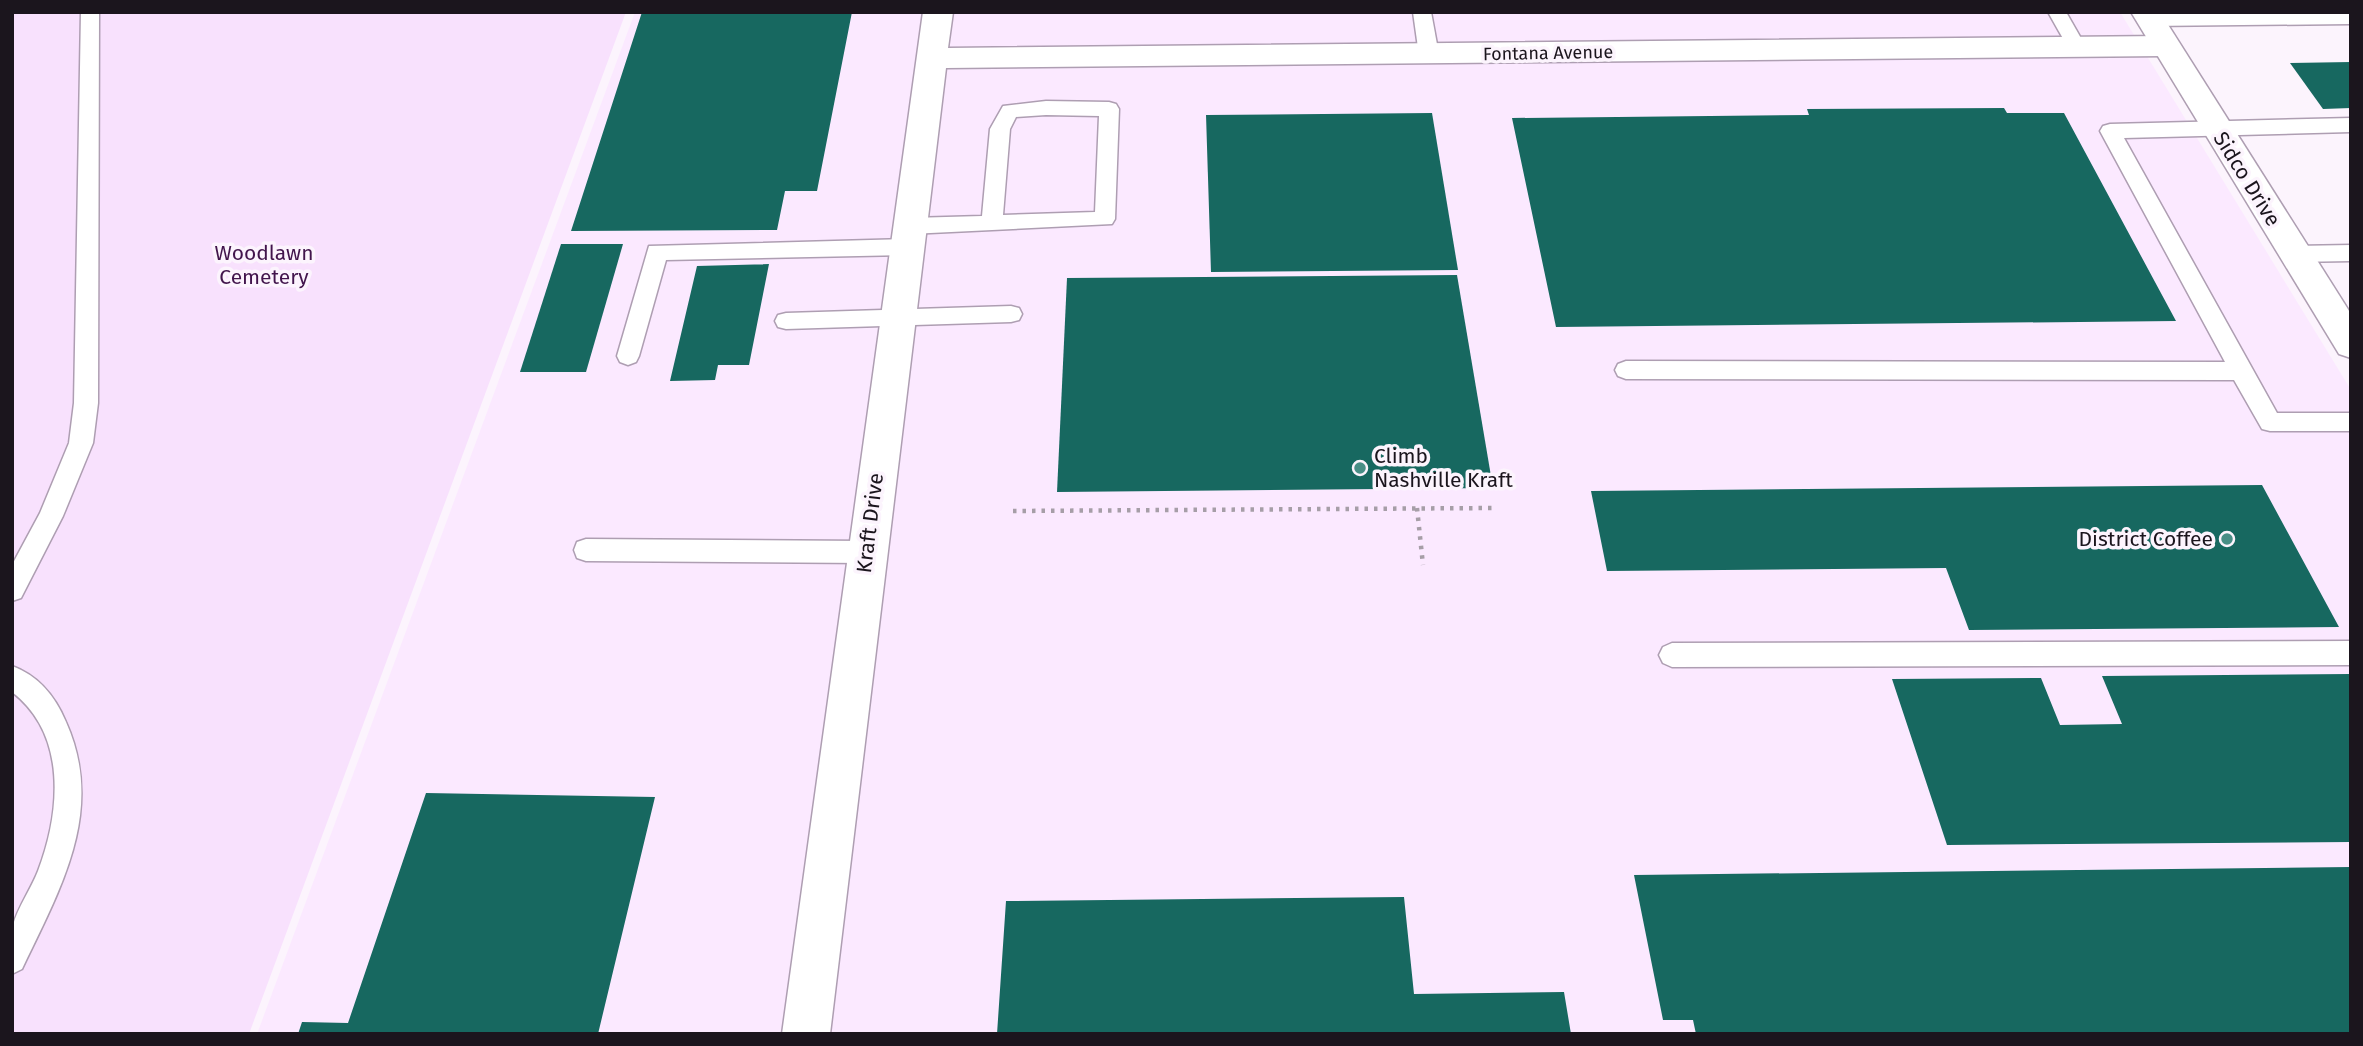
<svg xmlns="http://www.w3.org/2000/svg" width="2363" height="1046" viewBox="0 0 2363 1046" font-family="'Fira Sans',sans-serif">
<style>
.built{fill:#fbe9ff}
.green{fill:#f8e1fd}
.building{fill:#176860}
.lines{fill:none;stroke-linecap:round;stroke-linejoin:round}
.service-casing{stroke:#ae9eb2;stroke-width:3}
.minor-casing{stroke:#ae9eb2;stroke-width:3}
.tertiary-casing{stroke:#ae9eb2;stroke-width:3}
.path{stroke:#a69ea7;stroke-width:4.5;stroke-dasharray:3.5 6;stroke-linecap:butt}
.service{fill:#fff;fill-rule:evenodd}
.minor{fill:#fff;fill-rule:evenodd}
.tertiary{fill:#fff;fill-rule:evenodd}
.poi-dot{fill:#488e86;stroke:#fcf4fd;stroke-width:2.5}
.labels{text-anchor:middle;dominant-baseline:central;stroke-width:7;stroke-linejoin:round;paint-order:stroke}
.far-street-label{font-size:18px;fill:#1b151d;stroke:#fcf4fd}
.street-label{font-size:21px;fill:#1b151d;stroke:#fcf4fd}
.park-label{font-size:21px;fill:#42154c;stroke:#fcf4fd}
.poi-label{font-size:21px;fill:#1b151d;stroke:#fcf4fd;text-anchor:start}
</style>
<rect width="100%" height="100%" fill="#fcf4fd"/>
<path class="built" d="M635,12H2120L2351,390V1034H257Z"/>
<path class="green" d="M12,12H626L249,1034H12Z"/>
<g class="building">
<path d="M642,12H852L817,191H785L777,230L571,231Z"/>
<path d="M2351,62V108L2323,109L2290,63Z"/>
<path d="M2004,108L2007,113H2064L2176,321L1556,327L1512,118L1809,115L1807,109Z"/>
<path d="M1432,113L1458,270L1211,272L1206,115Z"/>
<path d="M561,244H623L586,372H520Z"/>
<path d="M769,264L749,365H718L715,380L670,381L697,266Z"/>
<path d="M1457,275L1493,488L1057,492L1067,278Z"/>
<path d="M2262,485L2339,627L1969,630L1946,568L1607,571L1591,491Z"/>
<path d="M2351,674V842L1947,845L1892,679L2041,678L2060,725L2122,724L2102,676Z"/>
<path d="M426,793L655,797L598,1034H298L302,1022L348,1023Z"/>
<path d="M2351,867V1034H1696L1693,1020H1663L1634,875Z"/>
<path d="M1404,897L1414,994L1564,992L1571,1034H997L1006,901Z"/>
</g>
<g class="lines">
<defs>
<g id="service">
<path d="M81,12H99L98,403L93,443L63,516L21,598L12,601V565L40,513L69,443L74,403Z"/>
<path d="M1413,12H1431L1439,55L1436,59H1422L1419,55Z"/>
<path d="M2048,12H2066L2086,47L2084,51H2070Z"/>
<path d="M2351,12V24L2149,26L2140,20L2149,14Z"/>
<path d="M1046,101L1109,102L1116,104L1119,109L1115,219L1112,224L910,234L903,231L899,226L903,221L910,218L982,216L990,129L1003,106ZM1046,115L1099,116L1095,212L1003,215L1010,129L1016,117Z"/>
<path d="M2351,118V132L2124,138L2277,413H2351V431H2270L2262,429L2234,380L1626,379L1618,376L1615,370L1618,364L1626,361L2225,362L2100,131L2103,126L2110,124Z"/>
<path d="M907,239L915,241L918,247L915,253L907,255L666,260L639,356L636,362L628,365L620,362L617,356L649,246Z"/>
<path d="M2351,245V261L2294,262L2286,260L2283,254L2286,248L2294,246Z"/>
<path d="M1011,306L1019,308L1022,314L1019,320L1011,322L786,329L778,327L775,321L778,315L786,313Z"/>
<path d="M586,539L866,541L875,544L878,552L875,560L866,563L586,561L577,558L574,550L577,542Z"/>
<path d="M2351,641V665L1672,667L1663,663L1659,655L1663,647L1672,643Z"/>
<path d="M12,666C39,676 55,696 66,722C106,811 60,889 22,969L12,974C12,959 9,939 13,925C18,907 31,889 38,871C60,813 68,735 12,692Z"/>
</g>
<path id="minor" d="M923,12H953L948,48L2164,36L2175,39L2179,46L2175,53L2164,56L946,68L830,1034H782Z"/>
<path id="tertiary" d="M2131,12H2160L2351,314V358L2339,354Z"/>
</defs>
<use href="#service" class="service-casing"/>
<use href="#minor" class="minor-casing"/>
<use href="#tertiary" class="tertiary-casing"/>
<g class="path">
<path d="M1417,508L1423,565"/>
<path d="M1013,511L1493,508"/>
</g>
<use href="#service" class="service"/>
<use href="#minor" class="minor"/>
<use href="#tertiary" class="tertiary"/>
</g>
<g class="poi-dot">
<circle cx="1360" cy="468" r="7"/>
<circle cx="2227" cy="539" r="7"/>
</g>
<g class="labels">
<g class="far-street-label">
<text transform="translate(1548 53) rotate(-1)">Fontana Avenue</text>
</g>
<g class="street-label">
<text transform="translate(2247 179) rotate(58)">Sidco Drive</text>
<text transform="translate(870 523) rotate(-83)">Kraft Drive</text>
</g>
<g class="park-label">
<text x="264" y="253">Woodlawn<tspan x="264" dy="24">Cemetery</tspan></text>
</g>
<g class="poi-label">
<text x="1374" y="456">Climb<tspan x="1374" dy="24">Nashville Kraft</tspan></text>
<text x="2213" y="539" text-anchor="end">District Coffee</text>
</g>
</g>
<rect width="2363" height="1046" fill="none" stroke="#1b151d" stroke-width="28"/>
</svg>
